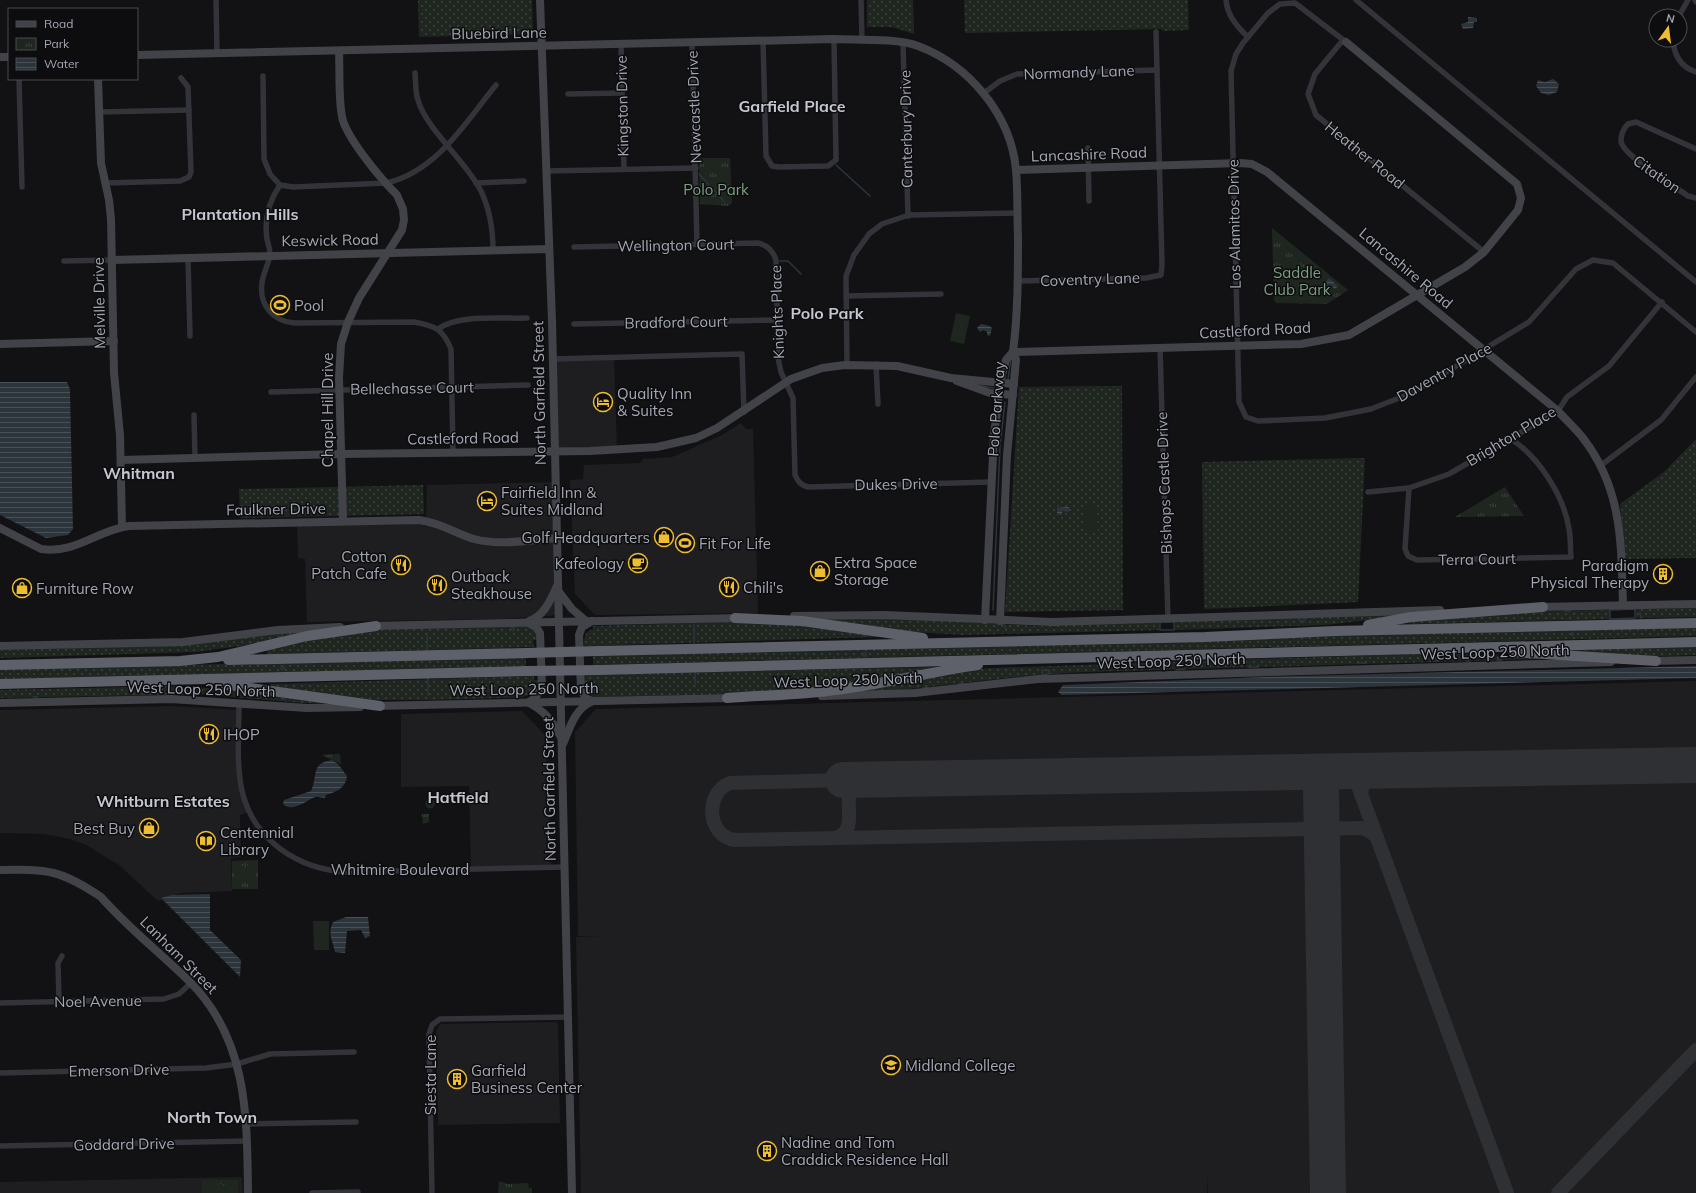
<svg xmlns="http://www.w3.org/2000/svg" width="1696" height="1193" viewBox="0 0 1696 1193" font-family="Mulish,sans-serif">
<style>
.built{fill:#1e1e21}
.grass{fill:url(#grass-dots)}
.park{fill:url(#park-tufts)}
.garden{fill:#1f2620}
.water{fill:url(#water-rules)}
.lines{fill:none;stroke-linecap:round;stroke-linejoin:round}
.stream{stroke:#2c343c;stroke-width:1.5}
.taxiway{stroke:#2f3034;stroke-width:14}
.runway{stroke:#2f3034;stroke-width:36}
.street{stroke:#333439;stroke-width:5.5}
.secondary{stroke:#414349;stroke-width:8}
.highway{stroke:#5f616a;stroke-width:10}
.highway-bridge{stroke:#5f616a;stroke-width:10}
.labels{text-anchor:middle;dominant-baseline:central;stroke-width:3;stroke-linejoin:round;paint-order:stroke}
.street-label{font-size:15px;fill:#a4a8b4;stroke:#0d0d0f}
.park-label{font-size:15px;fill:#7b9f80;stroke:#0d0d0f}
.poi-label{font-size:15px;fill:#a4a8b4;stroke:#0d0d0f;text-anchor:start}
.neighbourhood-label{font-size:16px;font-weight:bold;fill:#c5c7d0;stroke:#0d0d0f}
</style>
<defs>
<pattern id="grass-dots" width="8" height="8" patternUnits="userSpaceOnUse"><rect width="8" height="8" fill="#1f2620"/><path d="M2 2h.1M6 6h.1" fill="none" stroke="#3d433e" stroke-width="1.8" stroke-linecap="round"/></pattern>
<pattern id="park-tufts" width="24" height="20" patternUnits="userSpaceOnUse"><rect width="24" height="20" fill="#1f2620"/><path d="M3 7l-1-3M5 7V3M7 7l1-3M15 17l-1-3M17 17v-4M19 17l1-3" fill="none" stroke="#3d433e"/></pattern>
<pattern id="water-rules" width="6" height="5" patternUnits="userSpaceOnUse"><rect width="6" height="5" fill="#2c343c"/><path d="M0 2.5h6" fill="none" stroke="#484f56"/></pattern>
</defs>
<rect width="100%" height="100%" fill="#121214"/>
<g class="built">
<path d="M614,358L617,450L555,451L553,359Z"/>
<path d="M741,423L746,429H753L758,613L595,615L575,594L570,480L583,479L584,465L640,463L643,459L672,457L722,435Z"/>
<path d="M556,482L559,615L502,619L307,622L305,559L298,558L297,522L426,520L427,485Z"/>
<path d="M1696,681V1193H1208L1207,1176V1193H581L576,937L601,936H578L575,732L596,709Z"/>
<path d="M172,706L239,710L240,776L250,812L240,815L241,857L231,858L232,891L181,893L158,901L119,865L86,845L70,839L44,834L0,833V710Z"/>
<path d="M522,711L545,735L551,866L471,869L469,786L401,787V714Z"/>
<path d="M556,1022L558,1024L560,1123L438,1125L436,1032L438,1027L441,1024Z"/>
<path d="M242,1177L243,1193H0V1182Z"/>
</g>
<g class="grass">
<path d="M418,0H532L533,34L419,37Z"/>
<path d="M867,0H913L914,34L892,27H867Z"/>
<path d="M964,0H1188L1189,30L1163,31L1161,29L965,33Z"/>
<path d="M1122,386L1123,610L1005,612L1019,387Z"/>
<path d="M1696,439V558L1625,559L1620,504L1664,472Z"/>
<path d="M1365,458L1358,602L1204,609L1202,462Z"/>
<path d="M423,485L424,514L240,518L239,489Z"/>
<path d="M1696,608V617L1635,618V609Z"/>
<path d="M1610,610V619L1410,624V621L1512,612Z"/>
<path d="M1403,614V616L1325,625L1174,630V622Z"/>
<path d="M828,619H912L1038,626L1160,622V630L963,635L899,631L827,621Z"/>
<path d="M765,621L878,634V637L584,646C584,638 584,632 593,629V626Z"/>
<path d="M529,626L536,633L537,640H533L534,647L267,654V647L382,629Z"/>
<path d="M1696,626V636L593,665V656Z"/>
<path d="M317,631L261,643L196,652L0,658V650L186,645L286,632Z"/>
<path d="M1696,645V655L1631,657L1569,651Z"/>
<path d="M1441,653L1534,657L1533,659L1087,672L1033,675L908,689L864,691L964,671L990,668Z"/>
<path d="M526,657V666L0,679V669Z"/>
<path d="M931,667L938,668L795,693L594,697L585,693L582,679H585V675Z"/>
<path d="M534,676V680H538V686L533,694L522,697L430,700H374L269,687V684Z"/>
<path d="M165,686L227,689L324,703H303L200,694L0,698V690Z"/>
</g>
<g class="park">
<path d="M699,158H730L732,203L728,206L700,204Z"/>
<path d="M1272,228L1348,290L1327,304L1276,303L1274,300Z"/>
<path d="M1505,487L1524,516L1455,517Z"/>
<path d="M340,754L341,764L321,755Z"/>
<circle cx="430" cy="804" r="4.5"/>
<path d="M422,814H429V822L423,824Z"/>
<path d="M258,860V889H232V861Z"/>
<rect x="202" y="1180" width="36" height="13"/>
<path d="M499,1181L508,1184L528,1183L529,1188H532V1193H498Z"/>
</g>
<g class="garden">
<path d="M1278,274H1287L1288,293L1279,294Z"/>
<path d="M956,313L970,316L964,344L950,341Z"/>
<path d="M1097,504L1098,532L1083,533V505Z"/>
<path d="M246,865H255V884H247Z"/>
<rect x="235" y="866" width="9" height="18"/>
<path d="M313,921H329V950H314Z"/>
<circle cx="232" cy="1189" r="5"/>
<circle cx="220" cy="1189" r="5"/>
<circle cx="208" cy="1189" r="5"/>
</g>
<g class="water">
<path d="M1468,17L1477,18V22H1474L1473,28L1463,29L1461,24L1468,22Z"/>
<path d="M1553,79L1559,84L1557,92L1549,95L1541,93L1536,86L1538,80L1545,82Z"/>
<path d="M1329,278L1338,286L1335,289L1330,285L1327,288L1322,286Z"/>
<path d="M981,324L990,326L992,328L990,336L987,335V332L983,330L980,332L977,328Z"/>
<path d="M0,382H67L70,389L73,529L68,535L46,538L0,515Z"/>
<path d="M1069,507V512L1062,511V515H1057V508Z"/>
<path d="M1696,666V678L1062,695L1058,692L1063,685L1265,677Z"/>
<path d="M332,760L338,764L347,776C346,788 336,792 326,795L325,798C322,798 318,796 315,797C306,801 292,813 283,804L284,800L311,791C318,777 310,763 332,760Z"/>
<path d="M210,894V930L241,960L240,977L161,898L172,895Z"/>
<path d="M346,917H368L370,936L365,938L361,930L347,931L345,953L335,952C333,942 327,933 333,922Z"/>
</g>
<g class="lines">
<g class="stream">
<path d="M836,165L870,196"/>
<path d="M699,174L724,201"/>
<path d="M780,261H788L801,274"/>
<path d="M1008,379L1011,359"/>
<path d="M982,386L994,388"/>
<path d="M1635,609V618L1610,619V610Z"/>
<path d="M993,610L1000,446L1005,402"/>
<path d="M1565,611H1570"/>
<path d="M1640,613L1641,618"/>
<path d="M1304,617V622L1299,620V618Z"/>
<rect x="1160" y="622" width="14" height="8"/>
<path d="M1001,624H1004L1006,629"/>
<path d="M694,625V644"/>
<rect x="511" y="627" width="3" height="3"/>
<circle cx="280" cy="635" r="2"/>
<path d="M427,633V650"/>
<path d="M863,633H865L866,636H863Z"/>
<rect x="1571" y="633" width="2" height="2"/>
<rect x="863" y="653" width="3" height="3"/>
<path d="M1641,653V648"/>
<path d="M1434,657H1436V660L1439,661H1433Z"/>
<path d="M1497,660H1502"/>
<path d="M1466,661H1470"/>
<path d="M1358,663H1366"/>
<rect x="281" y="666" width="3" height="3"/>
<path d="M1248,667H1258"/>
<path d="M1042,670H1049L1048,674L1043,675Z"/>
<path d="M1176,670L1185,669"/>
<path d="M695,672V687"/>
<rect x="863" y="674" width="3" height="3"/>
<path d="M428,678V695"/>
<path d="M959,684L964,683"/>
<path d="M923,688L928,687"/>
<rect x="510" y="692" width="2" height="3"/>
<path d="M142,694H147"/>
<path d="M282,696L285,697V699H282Z"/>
<path d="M33,697H38"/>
</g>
<g class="taxiway">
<path d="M1339,771L1350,775L1357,783L1507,1193"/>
<path d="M843,780L730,783C705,792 706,836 735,840L1362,828L1371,832L1377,837"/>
<path d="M1321,788L1326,777L1339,771"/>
<path d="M1361,794L1364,779L1375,770"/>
<path d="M836,838C865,827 832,792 864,779"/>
<path d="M1322,844L1329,834L1337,829"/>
<path d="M1558,1193L1696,1050"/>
</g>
<g class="runway">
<path d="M843,780L1696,765"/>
<path d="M1321,788L1328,1193"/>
</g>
<g class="street">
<path d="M216,0L217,53"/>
<path d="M861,0L862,41"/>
<path d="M1226,0C1227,15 1237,27 1248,37"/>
<path d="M1356,0L1696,282"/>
<path d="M1695,0L1696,2"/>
<path d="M1679,16L1688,0"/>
<path d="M763,40L766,156L772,166L779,167L828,166L836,160L834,39"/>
<path d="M1343,40L1315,74L1308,94L1316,115L1484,252"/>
<path d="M1673,40C1674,55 1681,67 1696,72"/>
<path d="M692,42L697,244"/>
<path d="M1346,42L1295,3L1280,4L1268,13L1243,43L1236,54L1231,71L1239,402L1246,417L1258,421L1325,418L1371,409L1412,393L1529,322L1576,269L1593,260L1613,263L1696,332"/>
<path d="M621,43L624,169"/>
<path d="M903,43L908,216"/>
<path d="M415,73C416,82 415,92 418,100C426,129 466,161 481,191C490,210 493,230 493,250"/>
<path d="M263,76L264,159L270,174L280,185"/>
<path d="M19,79L22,187"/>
<path d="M984,93L1000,81L1017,74L1157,70"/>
<path d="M568,94L622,93"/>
<path d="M99,112L189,110"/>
<path d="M1088,148L1089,201"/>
<path d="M1696,149L1636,122L1628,124C1624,128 1621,134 1621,141C1622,155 1675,187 1688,196L1696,198"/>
<path d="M546,171L696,168"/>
<path d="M105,183L180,181L189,177L191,172L188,87L181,78"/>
<path d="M476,183L524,181"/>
<path d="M574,247L758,243C767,245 773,251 776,260L778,358L781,372L793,398L795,475C798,482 801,485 808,487L991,482"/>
<path d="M188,258L190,336"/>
<path d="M64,261L112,260"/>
<path d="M1018,281L1146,278L1161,275L1162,265L1156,32"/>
<path d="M846,296L941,294"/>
<path d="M574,324L777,320"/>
<path d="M438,329C459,314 501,319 527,318"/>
<path d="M1160,348L1168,619"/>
<path d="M552,359L742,354L744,412"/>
<path d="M876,364L878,404"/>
<path d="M847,365L846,276L854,255L869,234L882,224L909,215L1017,213"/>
<path d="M271,392L528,385"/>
<path d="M194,415L195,458"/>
<path d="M453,453L451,349C443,330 437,326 414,322L294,323C272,321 259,304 262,283C263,273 269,264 270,254C270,248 268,244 267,239C264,220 269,201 280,185L293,187L387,183C437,171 465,123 496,85"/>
<path d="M1600,466L1661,420L1696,377"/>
<path d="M1409,488L1405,549L1408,556L1417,560L1571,557C1570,547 1571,538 1569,529C1564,496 1538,455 1509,438"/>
<path d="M1368,492L1409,488L1449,474L1558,411L1567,397L1609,366L1662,302"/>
<path d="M239,703C239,731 236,763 242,791C254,841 299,870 348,872L565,867"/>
<path d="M59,1002L58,963L62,956"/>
<path d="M0,1003L164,999L179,994L191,983"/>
<path d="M0,1073L206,1068L237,1064L270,1054L354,1052"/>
<path d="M247,1124L356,1122"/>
<path d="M0,1146L247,1141"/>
<path d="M312,1193L358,1192"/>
<path d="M432,1193L429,1034L432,1025L440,1019L568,1017"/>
</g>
<g class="secondary">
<path d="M540,0L552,321L572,1193"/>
<path d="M339,51C340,70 338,104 343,121C351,143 380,178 397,195L403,209L404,220L402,230L359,298L348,322L341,344L339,377L343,521"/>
<path d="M137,55L834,39C857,40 898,38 918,46C969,65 1011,115 1016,170C1018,192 1017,215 1018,237C1018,276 1018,313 1013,352"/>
<path d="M0,57H9"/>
<path d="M98,79L101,163L109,200L111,219L114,373L120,435L122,526"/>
<path d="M1016,170L1240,163L1252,164L1267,172L1558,411C1566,420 1575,428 1583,438C1623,490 1621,544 1623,605"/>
<path d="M112,260L549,249"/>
<path d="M0,344L114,341"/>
<path d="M1013,352L1301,344L1349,335L1465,267L1484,252L1518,210L1521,198L1517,184L1346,42"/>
<path d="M957,381L990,393L1013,395"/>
<path d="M121,460L341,454L590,451L657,447L696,438L717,428L791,379L822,368L845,365L897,366L951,378L1014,384"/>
<path d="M0,528L41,549C77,554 97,530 129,526L419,520C442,523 454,533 474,539C500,546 530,540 557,538"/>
<path d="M559,592L572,609L586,621"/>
<path d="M1537,607L1696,604"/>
<path d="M794,616L885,615L1052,622L1440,610"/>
<path d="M985,620L994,435L1001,379L1006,360L1013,352"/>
<path d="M529,621C545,616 551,598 558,584"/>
<path d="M592,621L582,627L579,635L581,690L587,699L593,701"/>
<path d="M1000,621L1007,455L1016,360L1013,352"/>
<path d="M528,623L536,627L540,633L542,687L535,698L529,702"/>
<path d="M370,626L740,618"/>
<path d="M0,646L183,642L278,630L340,627"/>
<path d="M1651,661L1696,660"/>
<path d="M822,696L915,693L1038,679L1611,662"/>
<path d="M0,703L171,699L307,708L360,707"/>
<path d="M529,703C545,711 552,721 561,737"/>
<path d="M374,706L732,698"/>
<path d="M563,744C570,728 574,710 591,702"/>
<path d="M0,870C48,869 61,870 101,897C128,928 162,954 191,983C248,1041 247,1117 248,1193"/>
</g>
<g class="highway">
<path d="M735,618L802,621L923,638"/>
<path d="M1368,625L1411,617L1543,607"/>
<path d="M599,651L1205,637L1335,631L1696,623"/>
<path d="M1513,652L1656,661"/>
<path d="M228,660L526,653"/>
<path d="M0,665L180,661L218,657L307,636L376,626"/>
<path d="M599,670L1696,642"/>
<path d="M0,684L526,671"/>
<path d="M222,684L380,706"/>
<path d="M727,698C768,695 809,695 849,688C892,682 935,671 978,665"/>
</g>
<g class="highway-bridge">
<path d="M526,653L599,651"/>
<path d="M526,671L599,670"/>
</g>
</g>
<defs>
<symbol id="stadium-ring" viewBox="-11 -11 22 22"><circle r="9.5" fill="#0d0d0f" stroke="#eebd30" stroke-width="1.5"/><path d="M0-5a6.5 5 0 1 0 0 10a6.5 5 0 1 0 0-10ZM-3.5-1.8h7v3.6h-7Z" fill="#eebd30"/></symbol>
<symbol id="hotel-ring" viewBox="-11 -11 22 22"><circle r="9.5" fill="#0d0d0f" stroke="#eebd30" stroke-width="1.5"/><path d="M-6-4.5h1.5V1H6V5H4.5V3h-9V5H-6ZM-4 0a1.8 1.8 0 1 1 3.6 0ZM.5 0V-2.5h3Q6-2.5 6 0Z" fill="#eebd30"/></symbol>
<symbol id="shop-ring" viewBox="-11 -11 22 22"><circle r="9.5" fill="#0d0d0f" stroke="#eebd30" stroke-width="1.5"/><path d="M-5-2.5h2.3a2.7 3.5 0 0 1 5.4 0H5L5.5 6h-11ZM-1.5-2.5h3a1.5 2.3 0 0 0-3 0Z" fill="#eebd30"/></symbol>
<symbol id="cafe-ring" viewBox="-11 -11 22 22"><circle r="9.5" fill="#0d0d0f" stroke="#eebd30" stroke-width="1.5"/><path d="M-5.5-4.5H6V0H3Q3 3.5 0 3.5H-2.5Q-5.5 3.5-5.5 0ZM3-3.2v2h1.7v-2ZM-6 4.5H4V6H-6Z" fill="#eebd30"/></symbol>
<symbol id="restaurant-ring" viewBox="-11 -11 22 22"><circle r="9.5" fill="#0d0d0f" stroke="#eebd30" stroke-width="1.5"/><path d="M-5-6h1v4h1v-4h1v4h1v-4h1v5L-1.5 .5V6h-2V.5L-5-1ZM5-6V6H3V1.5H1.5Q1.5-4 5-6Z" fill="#eebd30"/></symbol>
<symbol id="building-ring" viewBox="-11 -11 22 22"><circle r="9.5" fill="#0d0d0f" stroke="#eebd30" stroke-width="1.5"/><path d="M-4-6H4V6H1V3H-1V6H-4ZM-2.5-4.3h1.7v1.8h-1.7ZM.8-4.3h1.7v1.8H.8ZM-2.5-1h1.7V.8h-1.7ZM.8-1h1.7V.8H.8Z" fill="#eebd30"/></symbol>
<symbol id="library-ring" viewBox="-11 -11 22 22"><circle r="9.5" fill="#0d0d0f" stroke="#eebd30" stroke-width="1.5"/><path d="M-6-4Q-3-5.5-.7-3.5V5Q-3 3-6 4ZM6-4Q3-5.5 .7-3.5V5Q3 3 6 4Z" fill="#eebd30"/></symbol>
<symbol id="university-ring" viewBox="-11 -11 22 22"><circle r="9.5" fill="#0d0d0f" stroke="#eebd30" stroke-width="1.5"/><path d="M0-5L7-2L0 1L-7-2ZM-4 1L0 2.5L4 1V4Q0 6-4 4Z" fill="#eebd30"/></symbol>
</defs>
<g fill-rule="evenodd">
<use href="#stadium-ring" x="269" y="294" width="22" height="22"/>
<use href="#hotel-ring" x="592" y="391" width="22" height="22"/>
<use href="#hotel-ring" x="476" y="490" width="22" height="22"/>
<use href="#shop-ring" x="653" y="526" width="22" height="22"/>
<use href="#stadium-ring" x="674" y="532" width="22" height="22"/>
<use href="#cafe-ring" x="627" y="552" width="22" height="22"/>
<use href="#restaurant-ring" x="390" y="554" width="22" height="22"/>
<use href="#shop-ring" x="809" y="560" width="22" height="22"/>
<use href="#building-ring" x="1652" y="563" width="22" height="22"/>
<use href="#restaurant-ring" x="426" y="574" width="22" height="22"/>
<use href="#restaurant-ring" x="718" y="576" width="22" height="22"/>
<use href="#shop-ring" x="11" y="577" width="22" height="22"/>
<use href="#restaurant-ring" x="198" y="723" width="22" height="22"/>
<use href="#shop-ring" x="138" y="817" width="22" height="22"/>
<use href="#library-ring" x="195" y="830" width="22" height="22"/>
<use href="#university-ring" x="880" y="1054" width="22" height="22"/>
<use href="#building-ring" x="446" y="1068" width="22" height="22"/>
<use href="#building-ring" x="756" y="1140" width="22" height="22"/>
</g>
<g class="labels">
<g class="street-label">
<text transform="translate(499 33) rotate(-1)">Bluebird Lane</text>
<text transform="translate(1079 72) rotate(-2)">Normandy Lane</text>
<text transform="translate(622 106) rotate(-91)">Kingston Drive</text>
<text transform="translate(694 107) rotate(-92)">Newcastle Drive</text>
<text transform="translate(906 129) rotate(-91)">Canterbury Drive</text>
<text transform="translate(1089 154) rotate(-2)">Lancashire Road</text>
<text transform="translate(1365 155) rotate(39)">Heather Road</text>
<text transform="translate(1657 174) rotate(35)">Citation</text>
<text transform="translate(1234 224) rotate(-91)">Los Alamitos Drive</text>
<text transform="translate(330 240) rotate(-1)">Keswick Road</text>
<text transform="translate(676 245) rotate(-1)">Wellington Court</text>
<text transform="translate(1406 268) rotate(40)">Lancashire Road</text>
<text transform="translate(1090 279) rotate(-2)">Coventry Lane</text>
<text transform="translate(99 303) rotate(-91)">Melville Drive</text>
<text transform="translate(777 312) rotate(-92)">Knights Place</text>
<text transform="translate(676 322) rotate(-1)">Bradford Court</text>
<text transform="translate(1255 330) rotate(-3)">Castleford Road</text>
<text transform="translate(1444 372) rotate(-29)">Daventry Place</text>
<text transform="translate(412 388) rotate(-1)">Bellechasse Court</text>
<text transform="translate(539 393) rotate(-91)">North Garfield Street</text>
<text transform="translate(996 409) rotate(-86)">Polo Parkway</text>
<text transform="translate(327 410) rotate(-90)">Chapel Hill Drive</text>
<text transform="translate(1511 436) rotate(-31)">Brighton Place</text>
<text transform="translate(463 438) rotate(-1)">Castleford Road</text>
<text transform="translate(1164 483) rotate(-92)">Bishops Castle Drive</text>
<text transform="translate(896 484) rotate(-1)">Dukes Drive</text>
<text transform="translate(276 509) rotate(-1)">Faulkner Drive</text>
<text transform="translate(1477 559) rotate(-1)">Terra Court</text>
<text transform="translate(1495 652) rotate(-2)">West Loop 250 North</text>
<text transform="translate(1171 661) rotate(-2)">West Loop 250 North</text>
<text transform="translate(848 680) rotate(-2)">West Loop 250 North</text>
<text transform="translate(201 689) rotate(2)">West Loop 250 North</text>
<text transform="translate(524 689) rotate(-1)">West Loop 250 North</text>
<text transform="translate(549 789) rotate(-91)">North Garfield Street</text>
<text x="400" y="869">Whitmire Boulevard</text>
<text transform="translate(179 955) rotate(45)">Lanham Street</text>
<text transform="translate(98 1001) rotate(-1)">Noel Avenue</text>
<text transform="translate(119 1070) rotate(-1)">Emerson Drive</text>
<text transform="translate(430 1075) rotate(-90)">Siesta Lane</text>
<text transform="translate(124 1144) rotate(-1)">Goddard Drive</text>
</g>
<g class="park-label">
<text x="716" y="189">Polo Park</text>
<text x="1297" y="272">Saddle<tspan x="1297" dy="17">Club Park</tspan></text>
</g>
<g class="poi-label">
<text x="294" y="305">Pool</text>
<text x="617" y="393">Quality Inn<tspan x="617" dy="17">&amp; Suites</tspan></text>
<text x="501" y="492">Fairfield Inn &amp;<tspan x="501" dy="17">Suites Midland</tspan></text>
<text x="650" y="537" text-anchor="end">Golf Headquarters</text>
<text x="699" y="543">Fit For Life</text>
<text x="387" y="556" text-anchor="end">Cotton<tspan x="387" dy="17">Patch Cafe</tspan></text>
<text x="834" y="562">Extra Space<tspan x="834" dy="17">Storage</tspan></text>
<text x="624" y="563" text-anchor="end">Kafeology</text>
<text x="1649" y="565" text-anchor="end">Paradigm<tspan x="1649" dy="17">Physical Therapy</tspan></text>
<text x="451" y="576">Outback<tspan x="451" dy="17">Steakhouse</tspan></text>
<text x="743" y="587">Chili's</text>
<text x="36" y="588">Furniture Row</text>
<text x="223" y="734">IHOP</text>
<text x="135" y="828" text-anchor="end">Best Buy</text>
<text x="220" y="832">Centennial<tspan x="220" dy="17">Library</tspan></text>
<text x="905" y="1065">Midland College</text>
<text x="471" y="1070">Garfield<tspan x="471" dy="17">Business Center</tspan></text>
<text x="781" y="1142">Nadine and Tom<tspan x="781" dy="17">Craddick Residence Hall</tspan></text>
</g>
<g class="neighbourhood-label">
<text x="792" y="106">Garfield Place</text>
<text x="240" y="214">Plantation Hills</text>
<text x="827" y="313">Polo Park</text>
<text x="139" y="473">Whitman</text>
<text x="458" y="797">Hatfield</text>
<text x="163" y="801">Whitburn Estates</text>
<text x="212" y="1117">North Town</text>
</g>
</g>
<rect x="8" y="8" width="130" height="72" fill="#0d0d0f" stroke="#494b51"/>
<rect x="16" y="21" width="20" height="6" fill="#414349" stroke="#494b51"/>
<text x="44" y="28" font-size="12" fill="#a4a8b4">Road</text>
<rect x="16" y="38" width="20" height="12" fill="url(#park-tufts)" stroke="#494b51"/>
<text x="44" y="48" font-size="12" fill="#a4a8b4">Park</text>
<rect x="16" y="58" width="20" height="12" fill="url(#water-rules)" stroke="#494b51"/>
<text x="44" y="68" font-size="12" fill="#a4a8b4">Water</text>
<g transform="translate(1668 28) rotate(14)"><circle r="19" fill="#0d0d0f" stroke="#494b51"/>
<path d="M0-3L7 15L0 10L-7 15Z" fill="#eebd30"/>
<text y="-6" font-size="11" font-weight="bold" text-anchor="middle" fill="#a4a8b4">N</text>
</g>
</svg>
